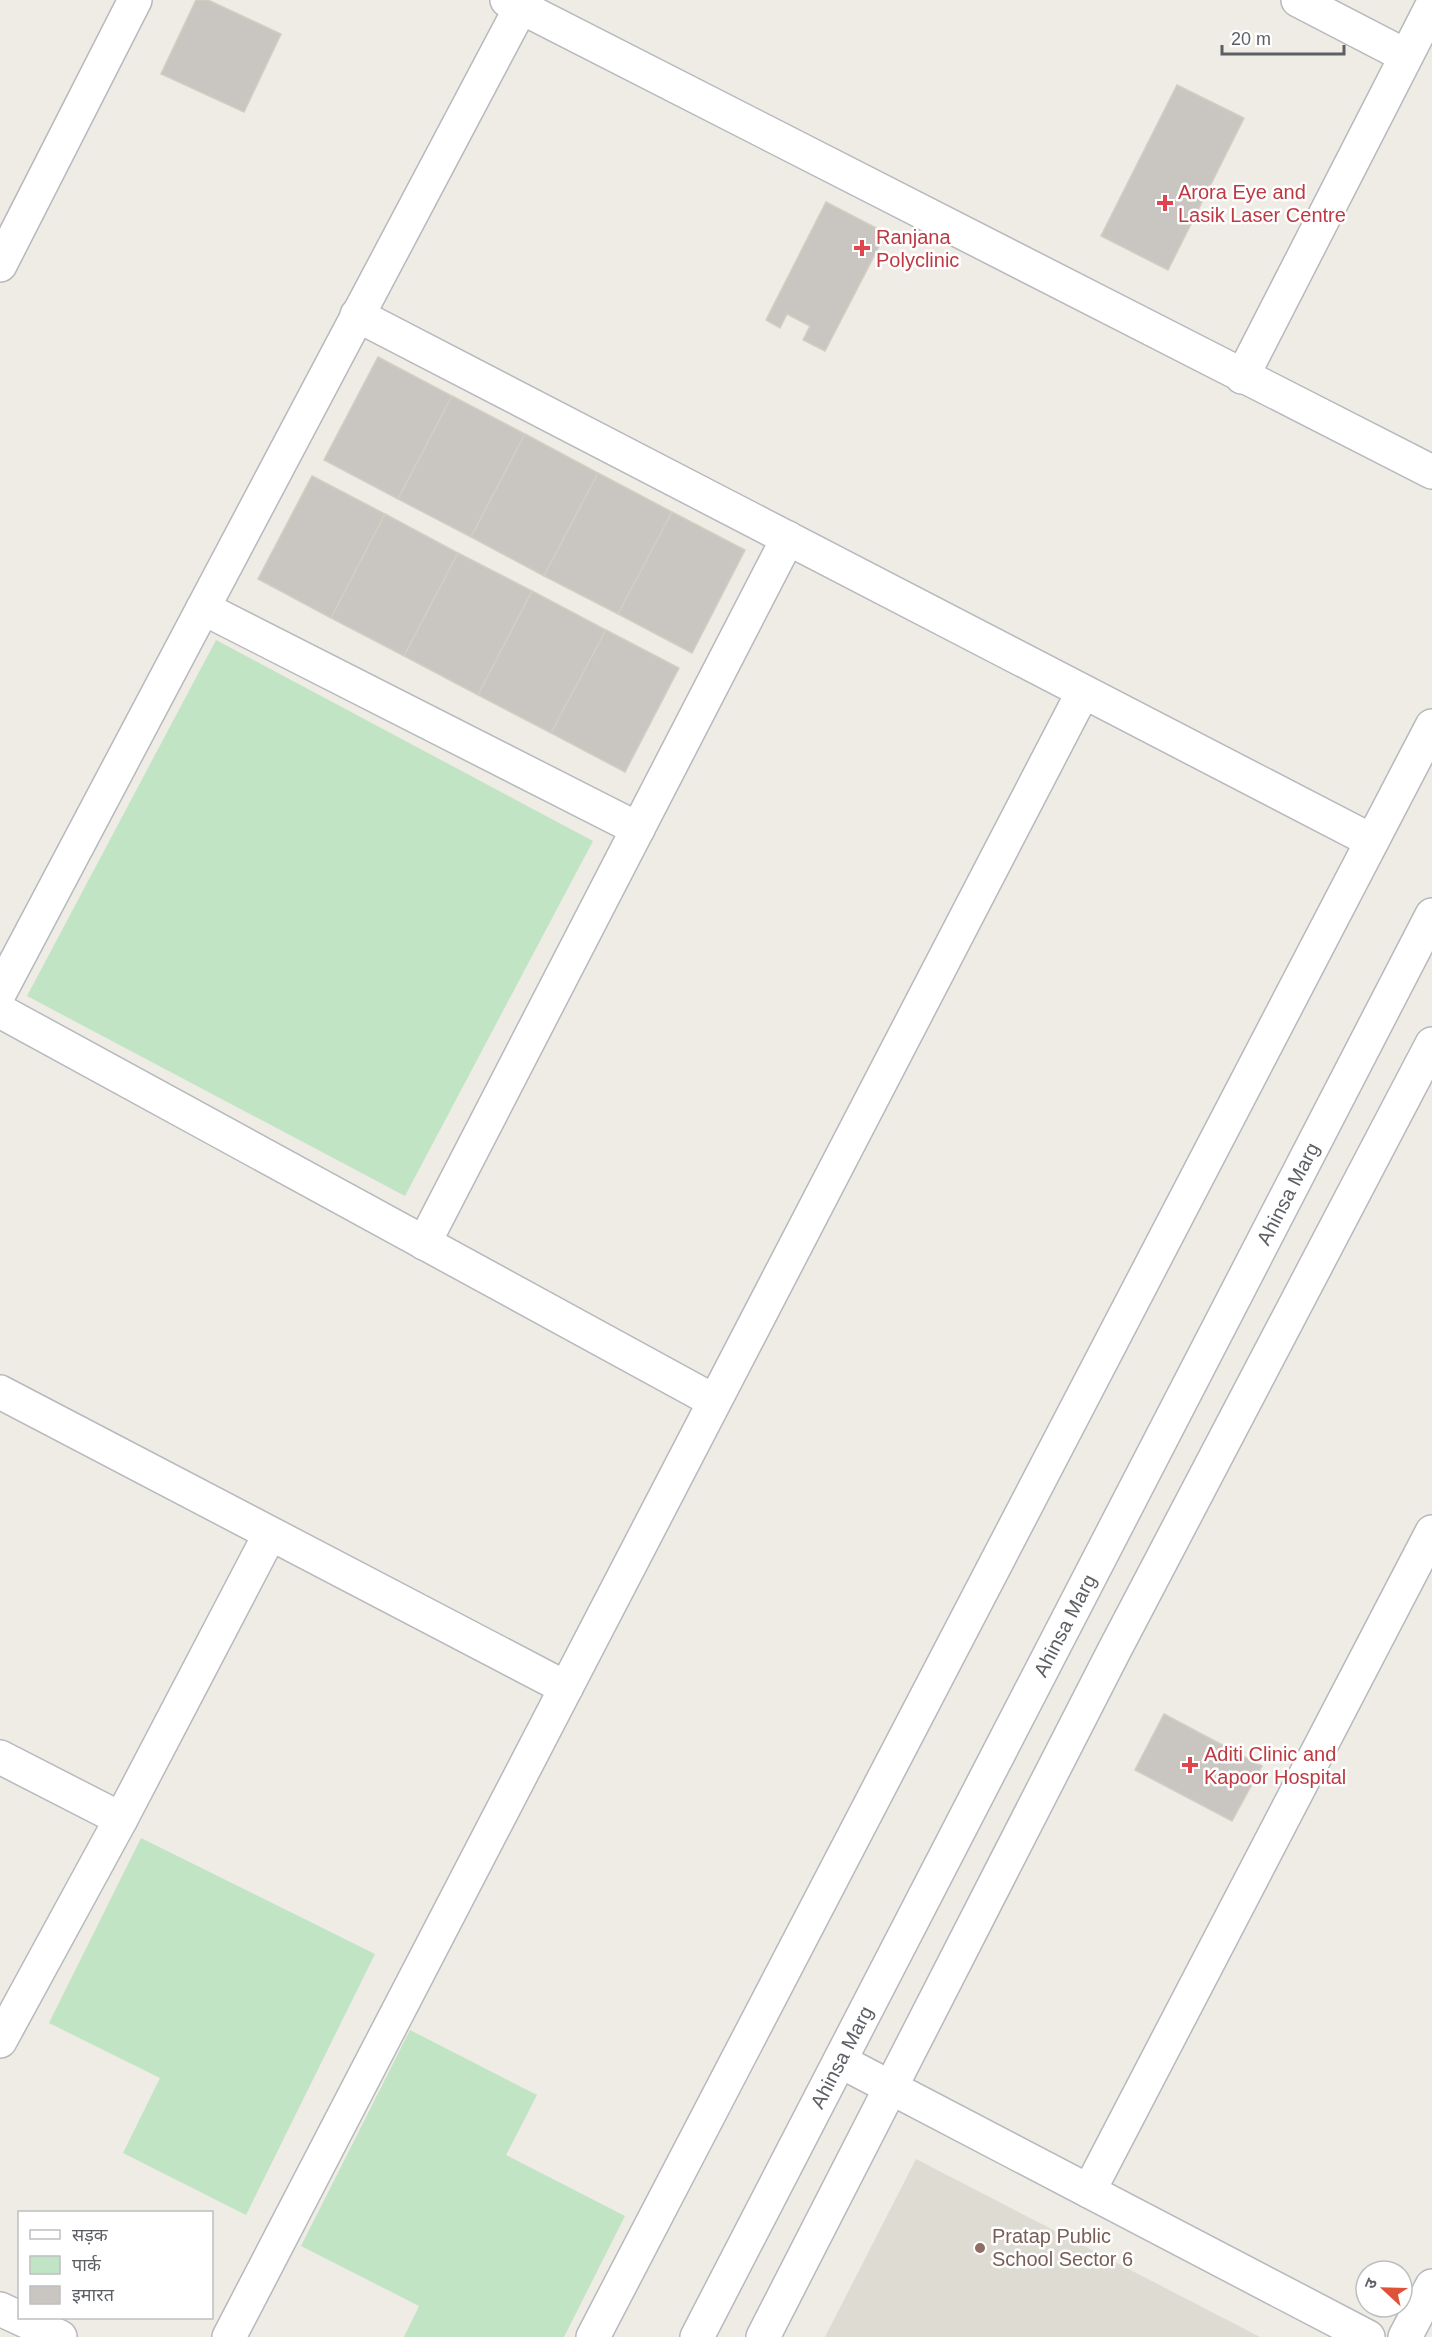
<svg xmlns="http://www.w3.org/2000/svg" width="1432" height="2337" viewBox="0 0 1432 2337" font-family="Arial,'Noto Sans Devanagari',sans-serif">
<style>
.education{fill:#dddbd2}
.green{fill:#c1e4c4}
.building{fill:#c9c6c1;stroke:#d2cec2;stroke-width:1.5}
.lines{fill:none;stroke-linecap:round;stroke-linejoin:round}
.minor-casing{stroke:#b6b9bd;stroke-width:36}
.minor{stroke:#fff;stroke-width:33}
.health-dot{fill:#e0444e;stroke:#fff;stroke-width:2}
.education-dot{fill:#8d6e63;stroke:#fff;stroke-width:2}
.labels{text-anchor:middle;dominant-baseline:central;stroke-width:5;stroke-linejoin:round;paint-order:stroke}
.health-label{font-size:20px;fill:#be3a42;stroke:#fff;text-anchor:start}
.street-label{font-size:20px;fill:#5c5f64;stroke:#fff}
.education-label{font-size:20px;fill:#785e54;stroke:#fff;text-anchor:start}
</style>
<rect width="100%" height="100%" fill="#eeece4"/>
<path class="education" d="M916,2159L1260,2337H825Z"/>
<g class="green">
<path d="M216,640L593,841L405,1196L27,996Z"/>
<path d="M141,1838L375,1954L246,2215L123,2153L160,2078L49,2023Z"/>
<path d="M410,2030L537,2095L506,2155L625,2216L564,2337H404L419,2306L301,2246Z"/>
</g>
<g class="building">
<path d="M196,0H208L281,34L244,112L161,74Z"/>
<path d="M1177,85L1244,118L1168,270L1101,236Z"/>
<path d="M826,202L886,233L825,351L803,340L810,326L787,314L780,328L766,320Z"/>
<path d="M378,357L452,396L398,499L324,460Z"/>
<path d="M452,396L525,434L471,537L398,499Z"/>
<path d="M525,434L598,473L544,576L471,537Z"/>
<path d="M598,473L672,512L618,614L544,576Z"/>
<path d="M312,476L385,514L331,618L258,579Z"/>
<path d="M672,512L745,550L692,653L618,614Z"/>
<path d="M385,514L458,553L404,656L331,618Z"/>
<path d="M458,553L532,591L478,695L404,656Z"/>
<path d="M532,591L606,630L551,733L478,695Z"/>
<path d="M606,630L679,668L625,772L551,733Z"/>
<path d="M1164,1714L1262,1766L1232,1821L1135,1770Z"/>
</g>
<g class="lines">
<defs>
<g id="minor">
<path d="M507,0L1432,472"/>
<path d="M1298,0L1406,56"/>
<path d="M0,265L135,0"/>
<path d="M357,315L1372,841"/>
<path d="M1242,377L1432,6"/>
<path d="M203,608L638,829"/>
<path d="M0,992L521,7"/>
<path d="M0,1011L714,1401"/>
<path d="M424,1243L788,538"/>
<path d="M0,1392L566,1688"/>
<path d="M0,1757L121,1819"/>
<path d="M0,2041L121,1819L270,1534"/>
<path d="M840,2061L1368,2337"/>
<path d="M1089,2191L1432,1532"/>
<path d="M0,2309L60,2337"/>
<path d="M229,2337L1083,692"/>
<path d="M593,2337L1432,726"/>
<path id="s1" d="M697,2337L1432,915"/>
<path d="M763,2337L1114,1651L1432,1044"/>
<path d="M1405,2337L1432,2286"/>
</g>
</defs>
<use href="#minor" class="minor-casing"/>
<use href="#minor" class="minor"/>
</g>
<g class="health-dot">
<path d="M1162 194h6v6h6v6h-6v6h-6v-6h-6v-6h6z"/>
<path d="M859 239h6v6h6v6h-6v6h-6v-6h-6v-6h6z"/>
<path d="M1187 1756h6v6h6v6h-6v6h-6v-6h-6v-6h6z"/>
</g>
<circle class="education-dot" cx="980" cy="2248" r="6"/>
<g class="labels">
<g class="health-label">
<text x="1178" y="192">Arora Eye and<tspan x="1178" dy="23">Lasik Laser Centre</tspan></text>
<text x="876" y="237">Ranjana<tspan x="876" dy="23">Polyclinic</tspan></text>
<text x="1204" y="1754">Aditi Clinic and<tspan x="1204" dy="23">Kapoor Hospital</tspan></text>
</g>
<g class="street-label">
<text stroke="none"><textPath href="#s1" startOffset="1287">Ahinsa Marg</textPath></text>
<text stroke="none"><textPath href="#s1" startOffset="801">Ahinsa Marg</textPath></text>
<text stroke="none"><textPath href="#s1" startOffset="315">Ahinsa Marg</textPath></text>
</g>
<g class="education-label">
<text x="992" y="2236">Pratap Public<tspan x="992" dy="23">School Sector 6</tspan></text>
</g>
</g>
<rect x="18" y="2211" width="195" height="108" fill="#ffffff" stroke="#bebfc1" stroke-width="1.5"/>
<rect x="30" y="2230" width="30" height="9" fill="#ffffff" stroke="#bebfc1" stroke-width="1.5"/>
<text x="72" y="2241" font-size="18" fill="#5c5f64">सड़क</text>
<rect x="30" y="2256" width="30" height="18" fill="#c1e4c4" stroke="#bebfc1" stroke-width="1.5"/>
<text x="72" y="2271" font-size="18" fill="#5c5f64">पार्क</text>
<rect x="30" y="2286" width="30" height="18" fill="#c9c6c1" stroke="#bebfc1" stroke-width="1.5"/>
<text x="72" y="2301" font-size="18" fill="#5c5f64">इमारत</text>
<g transform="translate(1384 2289) rotate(292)"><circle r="28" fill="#ffffff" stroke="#bebfc1" stroke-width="1.5"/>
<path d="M0-4.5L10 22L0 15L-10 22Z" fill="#e05237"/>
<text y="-9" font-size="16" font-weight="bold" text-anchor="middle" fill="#5c5f64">उ</text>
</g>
<path d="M1222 45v9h122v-9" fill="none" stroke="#5c5f64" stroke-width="3"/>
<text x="1231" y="45" font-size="18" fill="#5c5f64" stroke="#ffffff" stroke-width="4.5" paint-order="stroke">20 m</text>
</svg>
